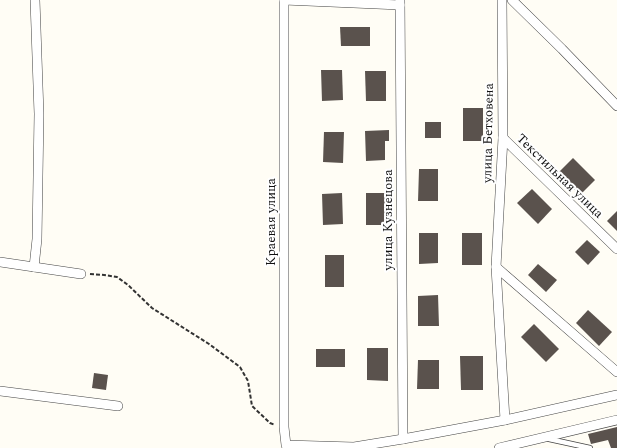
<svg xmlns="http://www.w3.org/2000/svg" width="617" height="448" viewBox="0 0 617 448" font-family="Spectral,serif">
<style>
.building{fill:#5a524d}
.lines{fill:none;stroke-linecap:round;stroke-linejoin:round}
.lane-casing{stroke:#444;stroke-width:6}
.street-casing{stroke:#444;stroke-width:10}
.path{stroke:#333;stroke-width:2;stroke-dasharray:4 2;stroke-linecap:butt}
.lane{stroke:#fff;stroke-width:4.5}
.street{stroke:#fff;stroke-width:9}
.labels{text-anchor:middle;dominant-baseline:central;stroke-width:4;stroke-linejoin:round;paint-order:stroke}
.street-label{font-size:13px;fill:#111;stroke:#fff}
</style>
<rect width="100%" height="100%" fill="#fffdf5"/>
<g class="building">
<path d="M340,27H370V46H341Z"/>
<path d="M321,70H342L343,100L322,101Z"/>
<path d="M365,71H386V101H366Z"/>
<rect x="463" y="108" width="20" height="33"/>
<rect x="425" y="122" width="16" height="16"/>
<path d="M389,130V141H385V160L366,161L365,131Z"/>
<path d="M324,132H344L343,163L323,162Z"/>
<path d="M573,158L595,180L580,195L558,173Z"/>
<path d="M419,169H438V201H418Z"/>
<path d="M532,189L552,209L538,224L517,203Z"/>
<path d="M342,193L343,224L323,225L322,194Z"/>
<rect x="366" y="193" width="21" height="32"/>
<path d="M617,211V231L607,221Z"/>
<path d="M419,233H438V263L419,264Z"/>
<rect x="462" y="233" width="20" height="32"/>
<path d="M587,240L600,252L588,265L575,252Z"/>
<rect x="325" y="255" width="19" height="32"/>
<path d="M538,264L557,280L546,292L528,275Z"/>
<path d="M438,295L439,326H418V296Z"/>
<path d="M588,310L612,332L599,346L576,323Z"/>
<path d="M534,324L559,349L546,362L521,337Z"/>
<path d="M367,348H388V381L367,380Z"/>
<rect x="316" y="349" width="29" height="18"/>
<path d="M460,356H483V390H461Z"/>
<path d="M418,360H439V389H417Z"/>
<path d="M94,373L108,375L106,390L92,388Z"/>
<path d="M617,427V448H611L608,440L591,444L588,434Z"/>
</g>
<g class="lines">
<defs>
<path id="lane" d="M549,439L590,448"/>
<g id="street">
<path d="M284,0V427L286,445L354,447L403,439L505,420L617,395"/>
<path d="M284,0L400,5"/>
<path d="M400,0L403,439"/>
<path d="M502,0L503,138L496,267L505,420"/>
<path d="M512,0L562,49L617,106"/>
<path d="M503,138L617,249"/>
<path d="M0,262L81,274"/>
<path d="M34,267L37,239L39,114L35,0"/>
<path d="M496,267L617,372"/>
<path d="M0,391L118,406"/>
<path d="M499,448L617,420"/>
</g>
</defs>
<use href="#lane" class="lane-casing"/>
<use href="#street" class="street-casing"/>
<path class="path" d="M90,274L104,275L117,277L128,285L152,308L209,344L240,367L248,381L252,406L270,423L275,425"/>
<use href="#lane" class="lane"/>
<use href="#street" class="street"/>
</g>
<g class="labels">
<g class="street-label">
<text transform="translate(488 133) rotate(-89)">улица Бетховена</text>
<text transform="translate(560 176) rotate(44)">Текстильная улица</text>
<text transform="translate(388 220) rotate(-90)">улица Кузнецова</text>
<text transform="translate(271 222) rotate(-90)">Краевая улица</text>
</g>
</g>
</svg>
